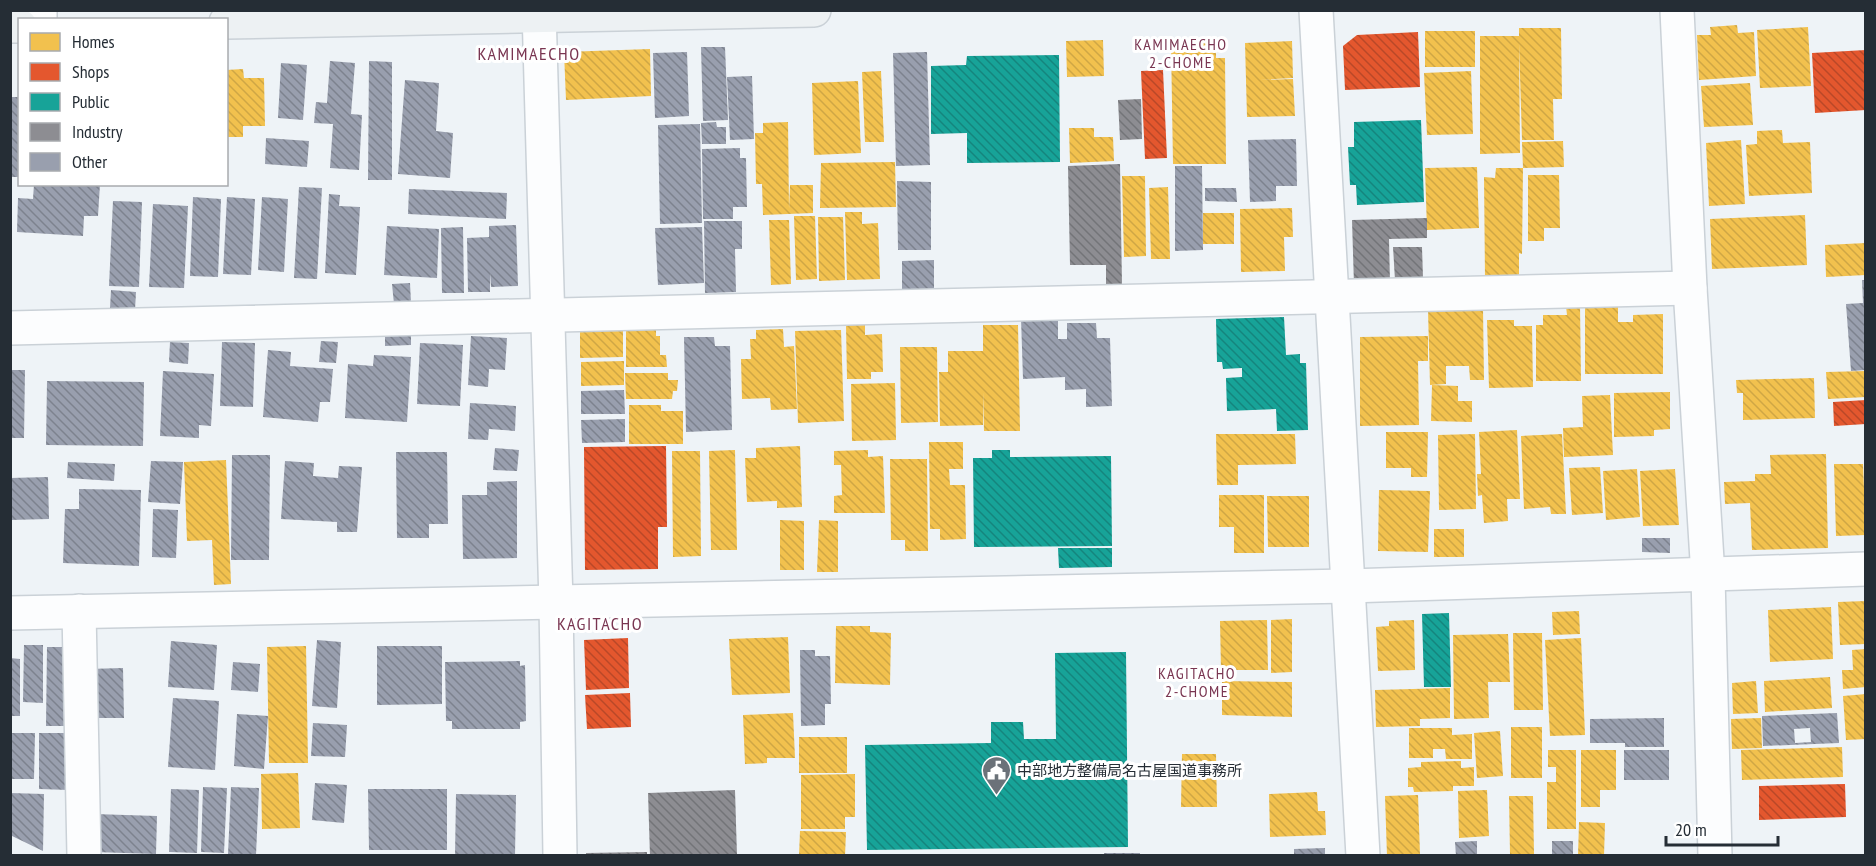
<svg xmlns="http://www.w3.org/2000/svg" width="1876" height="866" viewBox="0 0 1876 866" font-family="'PT Sans Narrow','Noto Sans JP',sans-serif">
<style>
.homes{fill:url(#homes-back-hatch)}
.shops{fill:url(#shops-back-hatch)}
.public{fill:url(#public-back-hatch)}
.industry{fill:url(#industry-back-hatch)}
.building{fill:url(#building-back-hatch);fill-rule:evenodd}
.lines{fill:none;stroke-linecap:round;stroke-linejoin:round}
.street-casing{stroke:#cad1d7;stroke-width:36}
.secondary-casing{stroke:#cad1d7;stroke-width:36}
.street{stroke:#fcfdfe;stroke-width:33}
.secondary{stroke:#edf1f3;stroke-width:33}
.labels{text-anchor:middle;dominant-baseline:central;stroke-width:6;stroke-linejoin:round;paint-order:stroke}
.poi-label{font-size:15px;fill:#252d35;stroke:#fff;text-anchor:start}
.neighbourhood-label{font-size:16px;letter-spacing:1.5px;fill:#793551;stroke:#fff}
.quarter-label{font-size:18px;letter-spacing:1.5px;fill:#793551;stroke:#fff}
</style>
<defs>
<pattern id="homes-back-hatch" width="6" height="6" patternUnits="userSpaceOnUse" patternTransform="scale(1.5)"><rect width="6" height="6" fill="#f2c14e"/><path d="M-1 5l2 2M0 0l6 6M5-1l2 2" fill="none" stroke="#cfa645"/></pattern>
<pattern id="shops-back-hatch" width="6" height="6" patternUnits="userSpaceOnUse" patternTransform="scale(1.5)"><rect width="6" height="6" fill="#e4572e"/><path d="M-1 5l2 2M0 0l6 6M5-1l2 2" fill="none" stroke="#b94828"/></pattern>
<pattern id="public-back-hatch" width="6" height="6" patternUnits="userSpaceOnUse" patternTransform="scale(1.5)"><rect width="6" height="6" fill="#17a398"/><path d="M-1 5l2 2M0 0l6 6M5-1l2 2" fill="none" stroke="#15857d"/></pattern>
<pattern id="industry-back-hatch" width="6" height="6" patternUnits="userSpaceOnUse" patternTransform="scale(1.5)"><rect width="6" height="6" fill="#8d8d92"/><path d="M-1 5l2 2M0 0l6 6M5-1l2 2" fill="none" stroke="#737478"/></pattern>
<pattern id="building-back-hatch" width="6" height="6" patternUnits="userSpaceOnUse" patternTransform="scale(1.5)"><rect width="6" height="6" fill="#999fae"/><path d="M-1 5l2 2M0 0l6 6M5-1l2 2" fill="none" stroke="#7d828e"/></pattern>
</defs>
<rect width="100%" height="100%" fill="#eef3f7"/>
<g class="homes">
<path d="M1737,25L1738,33L1754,32L1756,76L1699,80L1697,35H1711L1710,27Z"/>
<path d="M1808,27L1811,86L1760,88L1757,30Z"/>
<path d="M1519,28H1561L1562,99H1553L1554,140H1522L1519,43L1520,153L1480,154V36H1519Z"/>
<rect x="1425" y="31" width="50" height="36"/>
<path d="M1103,40L1104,76L1067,77L1066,41Z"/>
<path d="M1292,41L1293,78L1259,80L1293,79L1295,116L1247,117L1245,43Z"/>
<path d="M1216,42V58H1225L1226,164H1173L1171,43Z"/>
<path d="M650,49L651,96L566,100L564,52Z"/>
<path d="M243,69L244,78H264L265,126H243V137H226V70Z"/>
<path d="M881,71L884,142H865L862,72Z"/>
<path d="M1471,71L1473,134L1427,135L1424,73Z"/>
<path d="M858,81L861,153L814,155L812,83Z"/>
<path d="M1750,83L1753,125L1704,127L1701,86Z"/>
<path d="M788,122L789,209L790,185H813V213L763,215L762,184H756L755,133H763V123Z"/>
<path d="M1069,128H1094V137H1113L1114,161L1070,163Z"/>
<path d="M1782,130L1783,143L1810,142L1812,193L1749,196L1746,145L1757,144V131Z"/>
<path d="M1741,140L1745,204L1709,206L1706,143Z"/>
<path d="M1563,141L1564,167L1523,168L1522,142Z"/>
<path d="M895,162L896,207L820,208L821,163Z"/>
<path d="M1477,167L1479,228L1427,230L1425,168Z"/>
<path d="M1496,168H1523L1522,254L1519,253V278H1485L1484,177L1495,178Z"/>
<path d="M1528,175H1559L1560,228H1544V241H1528Z"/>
<path d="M1122,176H1145L1146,256L1124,257Z"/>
<path d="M1168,187L1170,259H1151L1149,188Z"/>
<path d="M1292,208L1293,237H1284L1285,271L1241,272L1240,209Z"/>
<path d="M845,212H862V224L878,223L880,279L847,280Z"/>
<rect x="1203" y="213" width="31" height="31"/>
<path d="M1805,215L1807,265L1712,269L1710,219Z"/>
<path d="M794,216H815L817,279L796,280Z"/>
<path d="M818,217H843L845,280L819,281Z"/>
<path d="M769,220H789L791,284L771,285Z"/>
<path d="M1866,243V275L1826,277L1825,245Z"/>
<path d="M1618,304V322H1633V315L1663,314V374H1585V305Z"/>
<path d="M1580,305L1581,381H1536V325H1543V315H1567L1566,306Z"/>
<path d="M1483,309L1484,380H1470L1469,366H1446V384L1430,385L1428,310Z"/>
<path d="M1487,320H1514V326H1532L1533,387L1489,388Z"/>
<path d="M846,325H865V335L882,334L883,372H871V379H847Z"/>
<path d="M983,325H1018L1020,431H984L983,392V425L940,426L939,372H948V351H983Z"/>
<path d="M623,328V357L580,358V329Z"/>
<path d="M626,328L656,329V336H660V355H666L667,367H626Z"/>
<path d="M783,329L784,347L794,346L797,409L771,410L770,398L742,399L741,359H751L750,339H756V330Z"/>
<path d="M841,330L844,421L798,423L795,331Z"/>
<path d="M1428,336V361H1418L1419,425L1360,426V337Z"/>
<path d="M900,347H937L938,422L901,423Z"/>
<path d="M624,361V385L581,386V362Z"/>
<path d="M1866,371V397L1828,399L1826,372Z"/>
<path d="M625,373H668V380H678L677,391H673L672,399H626Z"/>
<path d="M1814,378L1815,418L1743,420V393H1737L1736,380Z"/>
<path d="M895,383L896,440L852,441L851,384Z"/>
<path d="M1432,385L1458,386V401H1472V422L1431,421Z"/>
<path d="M1670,392V429L1654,430V436L1614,437V393Z"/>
<path d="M1610,395L1613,455L1564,457L1563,428L1583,427L1582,396Z"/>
<path d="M629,405H661V411H683V444H629Z"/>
<path d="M1517,430L1520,499H1507L1508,521L1484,523L1482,495L1478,496L1477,474H1481L1479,432Z"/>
<path d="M1386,432H1428L1427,477H1411V468H1386Z"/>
<path d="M1216,434H1295L1296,464L1238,465V485H1217Z"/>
<path d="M1475,434L1476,509L1439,510L1438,435Z"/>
<path d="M1562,434L1566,514H1551L1550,507L1524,509L1521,436Z"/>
<path d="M929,442H963V469H949L950,485H965L966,539L940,540V529H930Z"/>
<path d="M800,446L802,507L777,508V501L747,502L745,458H756V448Z"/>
<path d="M735,450L737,550H711L709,451Z"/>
<path d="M868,450V457L883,456L885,513H834V496L842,495L841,465H834V451Z"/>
<path d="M672,451H700L701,556L673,557Z"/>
<path d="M1826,454L1828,548L1752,550L1750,503L1725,504L1724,482L1755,481V474H1771L1770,455Z"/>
<path d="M890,459H927L928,551H905V540H891Z"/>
<path d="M226,460L231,584L214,585L212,540L187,541L184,462Z"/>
<path d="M1834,464H1863L1866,535L1836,536Z"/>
<path d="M1600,467L1603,513L1572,515L1569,468Z"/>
<path d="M1637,469L1640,517L1606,520L1603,471Z"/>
<path d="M1675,469L1679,525L1643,526L1640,471Z"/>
<path d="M1379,490L1430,491L1428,552L1378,551Z"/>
<path d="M1219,495H1264V553H1234V527H1219Z"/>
<path d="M1267,496H1309V547H1268Z"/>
<path d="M780,520L804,521V570H780Z"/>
<path d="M819,520L838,521V572H817Z"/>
<rect x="1434" y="529" width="30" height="28"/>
<path d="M1866,601V644L1840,645L1838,602Z"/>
<path d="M1831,607L1833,659L1770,662L1768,610Z"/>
<path d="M1579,611L1580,634L1553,635L1552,612Z"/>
<path d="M1292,619V672L1271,673V620Z"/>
<path d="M1267,620L1268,670H1221L1220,621Z"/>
<path d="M1414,620L1415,670L1378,671L1376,627L1389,626V621Z"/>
<path d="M836,626H870V632L891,633L890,685L835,683Z"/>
<path d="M1513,633H1542L1543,710H1514Z"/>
<path d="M1508,634L1510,682H1488L1489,718L1454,719L1453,635Z"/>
<path d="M788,637L790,693L732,695L729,639Z"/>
<path d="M1581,638L1585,735L1550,736L1545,640Z"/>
<path d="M306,646L308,763H269L267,647Z"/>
<path d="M1866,649V687L1843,689L1842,670H1853L1852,650Z"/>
<path d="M1830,677L1832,708L1765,712L1764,681Z"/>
<path d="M1222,681L1292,682V717L1222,715Z"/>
<path d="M1756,681L1758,713L1733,714L1732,683Z"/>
<path d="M1450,688V718L1420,719V726L1376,727L1375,690Z"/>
<path d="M1866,694V739L1846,740L1843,696Z"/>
<path d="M793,713L795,758H767V763L745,764L743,715Z"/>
<path d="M1761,718L1762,748L1732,749L1731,719Z"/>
<rect x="1511" y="727" width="31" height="51"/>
<path d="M1409,728H1452V735L1472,734V759H1446L1445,749H1433V758H1409Z"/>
<path d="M1500,731L1503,776L1477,778L1474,733Z"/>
<rect x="799" y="737" width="48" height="36"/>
<path d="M1842,747L1843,777L1742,780L1741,750Z"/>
<path d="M1548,750H1576V829H1547V782H1556V767H1548Z"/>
<path d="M1581,750H1616V790H1600V807H1581Z"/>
<path d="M1182,754H1216L1217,807H1181Z"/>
<path d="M1461,761V768L1474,767V786H1453V791L1414,792L1413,787H1408V768L1421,767V762Z"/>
<path d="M298,773L300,828L262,829L261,774Z"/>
<path d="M855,774V817H845V829H801V775Z"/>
<path d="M1487,790L1489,836L1459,838L1458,791Z"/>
<path d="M1317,792L1318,811H1325L1326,835L1270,837L1269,794Z"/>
<path d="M1418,795L1420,855L1387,856L1385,796Z"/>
<path d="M1509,796H1533L1534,854H1510Z"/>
<path d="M1579,822L1605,823L1604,856H1578Z"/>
<path d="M800,831L846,832L845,856H799Z"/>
</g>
<g class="shops">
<path d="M1418,32L1420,87L1345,90L1343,46L1357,35Z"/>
<path d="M1866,50V110L1815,113L1812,53Z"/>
<path d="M1163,70L1167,158L1145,159L1141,71Z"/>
<path d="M1866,400V424L1834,426L1833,402Z"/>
<path d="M666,446L667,527H658V569L585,570L584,447Z"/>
<path d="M628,638L629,688L586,690L584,640Z"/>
<path d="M630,693L631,727L587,729L585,695Z"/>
<path d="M1845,784L1846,817L1759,820V786Z"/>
</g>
<g class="public">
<path d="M1059,55L1060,162L967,163V133L931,134V66L966,65L967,56Z"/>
<path d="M1421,120L1424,202L1357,205L1356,185H1350L1348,147H1354V122Z"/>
<path d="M1284,317L1286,355L1300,354V363H1306L1308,430L1277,431L1276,409L1227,411L1226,378L1242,377V368L1223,369L1222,362H1217L1216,319Z"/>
<path d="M992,450H1010V457L1111,456L1112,546L974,547L973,458H992Z"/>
<path d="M1058,548H1112V567L1059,568Z"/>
<path d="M1449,613L1451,687H1424L1422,614Z"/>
<path d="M1126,652L1128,847L867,850L865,745L991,743V722H1023L1024,739H1056L1055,653Z"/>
</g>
<g class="industry">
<path d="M1141,99L1142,139L1120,140L1118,100Z"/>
<path d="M1120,164L1122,285H1106V265H1070L1068,166Z"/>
<path d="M1427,218V238L1389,239L1390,283L1354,285L1352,220Z"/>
<path d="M1393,247H1422L1423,279L1395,280Z"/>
<path d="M735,790L737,856H650L648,793Z"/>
<path d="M647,852V856H586V853Z"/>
</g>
<g class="building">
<path d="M701,47H725L728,120L703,121Z"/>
<path d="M687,52L689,116L655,118L653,53Z"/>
<path d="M927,52L930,165L896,166L893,53Z"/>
<path d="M330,61L355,63L351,114L362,115L359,170L330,168L333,124L314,123L316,102L327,103Z"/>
<path d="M369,61L392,62V180H368Z"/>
<path d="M281,63L307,65L303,120L278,118Z"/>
<path d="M752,76L754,139L730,140L727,77Z"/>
<path d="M405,80L439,83L436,131L453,133L450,178L398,174Z"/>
<rect x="10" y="97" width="10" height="80"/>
<path d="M716,122L717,127H726V144H702L701,123Z"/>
<path d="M700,124L702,223L660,224L658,125Z"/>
<path d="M266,138L309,141L307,167L265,164Z"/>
<path d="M1296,139L1297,186H1276V201L1250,202L1248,140Z"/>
<path d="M740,148V158H746L747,207H733V219H703L702,149Z"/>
<path d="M1175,166H1202L1203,250L1175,251Z"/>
<path d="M897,181L931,182V250H898Z"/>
<path d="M34,184H100L98,216H84L83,236L17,232L18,198L33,199Z"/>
<path d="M299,187L322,188L317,279L294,278Z"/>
<path d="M1205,188H1236L1237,202L1205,201Z"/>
<path d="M409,189L507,193L506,219L408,214Z"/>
<path d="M329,194L340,195L339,206L360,207L356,275L325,273Z"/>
<path d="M193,197L221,199L218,277L190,276Z"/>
<path d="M227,197L255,199L251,275L223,274Z"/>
<path d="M262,197L288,199L284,272L258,270Z"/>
<path d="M113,201L142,202L139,287L109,286Z"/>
<path d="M153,204L188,206L184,288L149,287Z"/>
<path d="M704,221H742V249H735L736,292L705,293Z"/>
<path d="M516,225L518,286L491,287L490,273V292H468L467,238L489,237V226Z"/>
<path d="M387,226L439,229L437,278L384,275Z"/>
<path d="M463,227L464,293H442L441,228Z"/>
<path d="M702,227L704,283L658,285L655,228Z"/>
<path d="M934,260V296H902V261Z"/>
<path d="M1862,280H1866V370L1851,371L1846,304L1863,303Z"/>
<path d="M410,283L411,303L394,304L392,284Z"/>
<path d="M111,290L136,292L135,310L110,308Z"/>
<path d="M1058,317V339H1067V323H1096L1097,338H1110L1112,406L1086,407V389L1065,390V377L1023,379L1021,318Z"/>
<path d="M385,335H411V345L385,346Z"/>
<path d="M471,336L507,338L505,370L489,369L488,387L468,385Z"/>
<path d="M684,337H714L715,346H730L732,430L686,432Z"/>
<path d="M321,341L338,342L336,363L319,362Z"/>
<path d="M170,342L189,343L188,364L169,362Z"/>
<path d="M222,342L255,343L253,407L220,406Z"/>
<path d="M420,343L463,345L460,406L417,404Z"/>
<path d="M268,350L291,352L290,366L333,369L330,402H320L318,422L263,417Z"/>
<path d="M374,355L411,357L407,422L345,418L348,364L373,366Z"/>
<path d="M10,370H25L24,438H10Z"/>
<path d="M163,371L214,374L211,426L199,425V438L160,436Z"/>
<path d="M47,381L144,382L143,446L46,445Z"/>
<path d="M624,390L625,414H581V391Z"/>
<path d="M470,403L516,406L515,431L489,429L488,440L468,439Z"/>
<path d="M625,419V442L582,443L581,420Z"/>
<path d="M495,448L519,450L517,471L493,470Z"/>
<path d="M396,452H447L448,524H429V538H397Z"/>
<path d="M232,455H270L269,560H231Z"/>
<path d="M151,461L183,462L180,504L148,502Z"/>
<path d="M285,461L314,463L313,476L338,478L339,466L362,467L357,532H337V522L281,519Z"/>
<path d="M68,462L115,464L114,481L67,478Z"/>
<path d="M48,477L49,519L10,520V478Z"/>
<path d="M517,481V558L463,559L462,495H487V482Z"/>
<path d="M79,489L141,490L139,566L63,563L65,509H79Z"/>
<path d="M153,509L178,510L176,558L152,557Z"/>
<path d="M1642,538H1670V553L1642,552Z"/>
<path d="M317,640L341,642L337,708L312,706Z"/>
<path d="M171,641L217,645L214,690L168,687Z"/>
<path d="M24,645H43V703L23,702Z"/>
<path d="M377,646H442V704L377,705Z"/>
<path d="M47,647H70L69,726H46Z"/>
<path d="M800,650H815V656H830L831,704H825V725L801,726Z"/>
<path d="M10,658L20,659V716H10Z"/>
<path d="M520,661V666L525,665L526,721L520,722V729H452V721H446L445,662Z"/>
<path d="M233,662L260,664L258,692L231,690Z"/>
<path d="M123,668L124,718H89L88,669Z"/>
<path d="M173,698L219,701L215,770L168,767Z"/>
<path d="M1837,713L1839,743L1763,746L1762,716ZM1810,728L1811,742L1795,743L1794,729Z"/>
<path d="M237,714L268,716L264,769L234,766Z"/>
<path d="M1664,718V747H1625V743H1590V719Z"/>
<path d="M313,723L347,725L345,757L311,756Z"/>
<path d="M10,733H35L34,779H10Z"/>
<path d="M39,733H70L69,790L39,789Z"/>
<rect x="1624" y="750" width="45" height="30"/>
<path d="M315,783L347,785L344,823L312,820Z"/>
<path d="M203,787L227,788L224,853L201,852Z"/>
<path d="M231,787L259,788L256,855L228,854Z"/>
<path d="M171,789L199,790L197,853L169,852Z"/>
<path d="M368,789H447V850H369Z"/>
<path d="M10,793L44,794L43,851L10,835Z"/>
<path d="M456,794L516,795L515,856H455Z"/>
<path d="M94,814L157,816L156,854L93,852Z"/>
<path d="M1477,841V856H1456L1455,842Z"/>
<rect x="1552" y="841" width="21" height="15"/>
<path d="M1325,848V856H1294V849Z"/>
<rect x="1104" y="853" width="36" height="3"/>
</g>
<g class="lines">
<defs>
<g id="street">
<path d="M40,10V20"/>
<path d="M539,10L556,603L560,856"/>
<path d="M1316,10L1363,856"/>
<path d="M1677,10L1690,288L1708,576L1715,856"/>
<path d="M10,328L1690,288"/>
<path d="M79,611L84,856"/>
<path d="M10,613L1349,586L1866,569"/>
</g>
<g id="secondary">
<path d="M226,22L814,10"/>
<path d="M10,26H20"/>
</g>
</defs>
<use href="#street" class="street-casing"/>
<use href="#secondary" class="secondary-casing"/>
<use href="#street" class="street"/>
<use href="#secondary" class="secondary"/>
</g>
<defs>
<symbol id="civic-pin" viewBox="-11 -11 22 30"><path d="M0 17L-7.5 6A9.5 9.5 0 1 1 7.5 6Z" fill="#6b7279" stroke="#fff"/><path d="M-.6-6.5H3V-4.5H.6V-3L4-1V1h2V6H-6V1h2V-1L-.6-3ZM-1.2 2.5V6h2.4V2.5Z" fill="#fff"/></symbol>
</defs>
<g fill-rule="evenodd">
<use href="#civic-pin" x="980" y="754" width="33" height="45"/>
</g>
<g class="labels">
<g class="poi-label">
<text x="1017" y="770">中部地方整備局名古屋国道事務所</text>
</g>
<g class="neighbourhood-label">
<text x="1181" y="44">KAMIMAECHO<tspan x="1181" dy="18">2-CHOME</tspan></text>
<text x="1197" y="673">KAGITACHO<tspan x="1197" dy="18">2-CHOME</tspan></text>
</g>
<g class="quarter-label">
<text x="529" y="53">KAMIMAECHO</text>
<text x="600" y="623">KAGITACHO</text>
</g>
</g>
<rect width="1876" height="866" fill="none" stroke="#252d35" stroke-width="24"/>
<rect x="18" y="18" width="210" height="168" fill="#ffffff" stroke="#a8abae" stroke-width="1.5"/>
<rect x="30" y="33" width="30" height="18" fill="#f2c14e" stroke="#a8abae" stroke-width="1.5"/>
<text x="72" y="48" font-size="18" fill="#252d35">Homes</text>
<rect x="30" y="63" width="30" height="18" fill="#e4572e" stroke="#a8abae" stroke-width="1.5"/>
<text x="72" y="78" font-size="18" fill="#252d35">Shops</text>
<rect x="30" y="93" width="30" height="18" fill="#17a398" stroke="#a8abae" stroke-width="1.5"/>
<text x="72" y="108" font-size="18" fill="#252d35">Public</text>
<rect x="30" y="123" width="30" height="18" fill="#8d8d92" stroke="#a8abae" stroke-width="1.5"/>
<text x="72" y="138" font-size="18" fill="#252d35">Industry</text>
<rect x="30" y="153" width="30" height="18" fill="#999fae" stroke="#a8abae" stroke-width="1.5"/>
<text x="72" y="168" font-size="18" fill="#252d35">Other</text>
<path d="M1666 836v9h112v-9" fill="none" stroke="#252d35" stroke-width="3"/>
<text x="1675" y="836" font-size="18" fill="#252d35" stroke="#ffffff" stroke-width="4.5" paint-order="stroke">20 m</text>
</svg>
